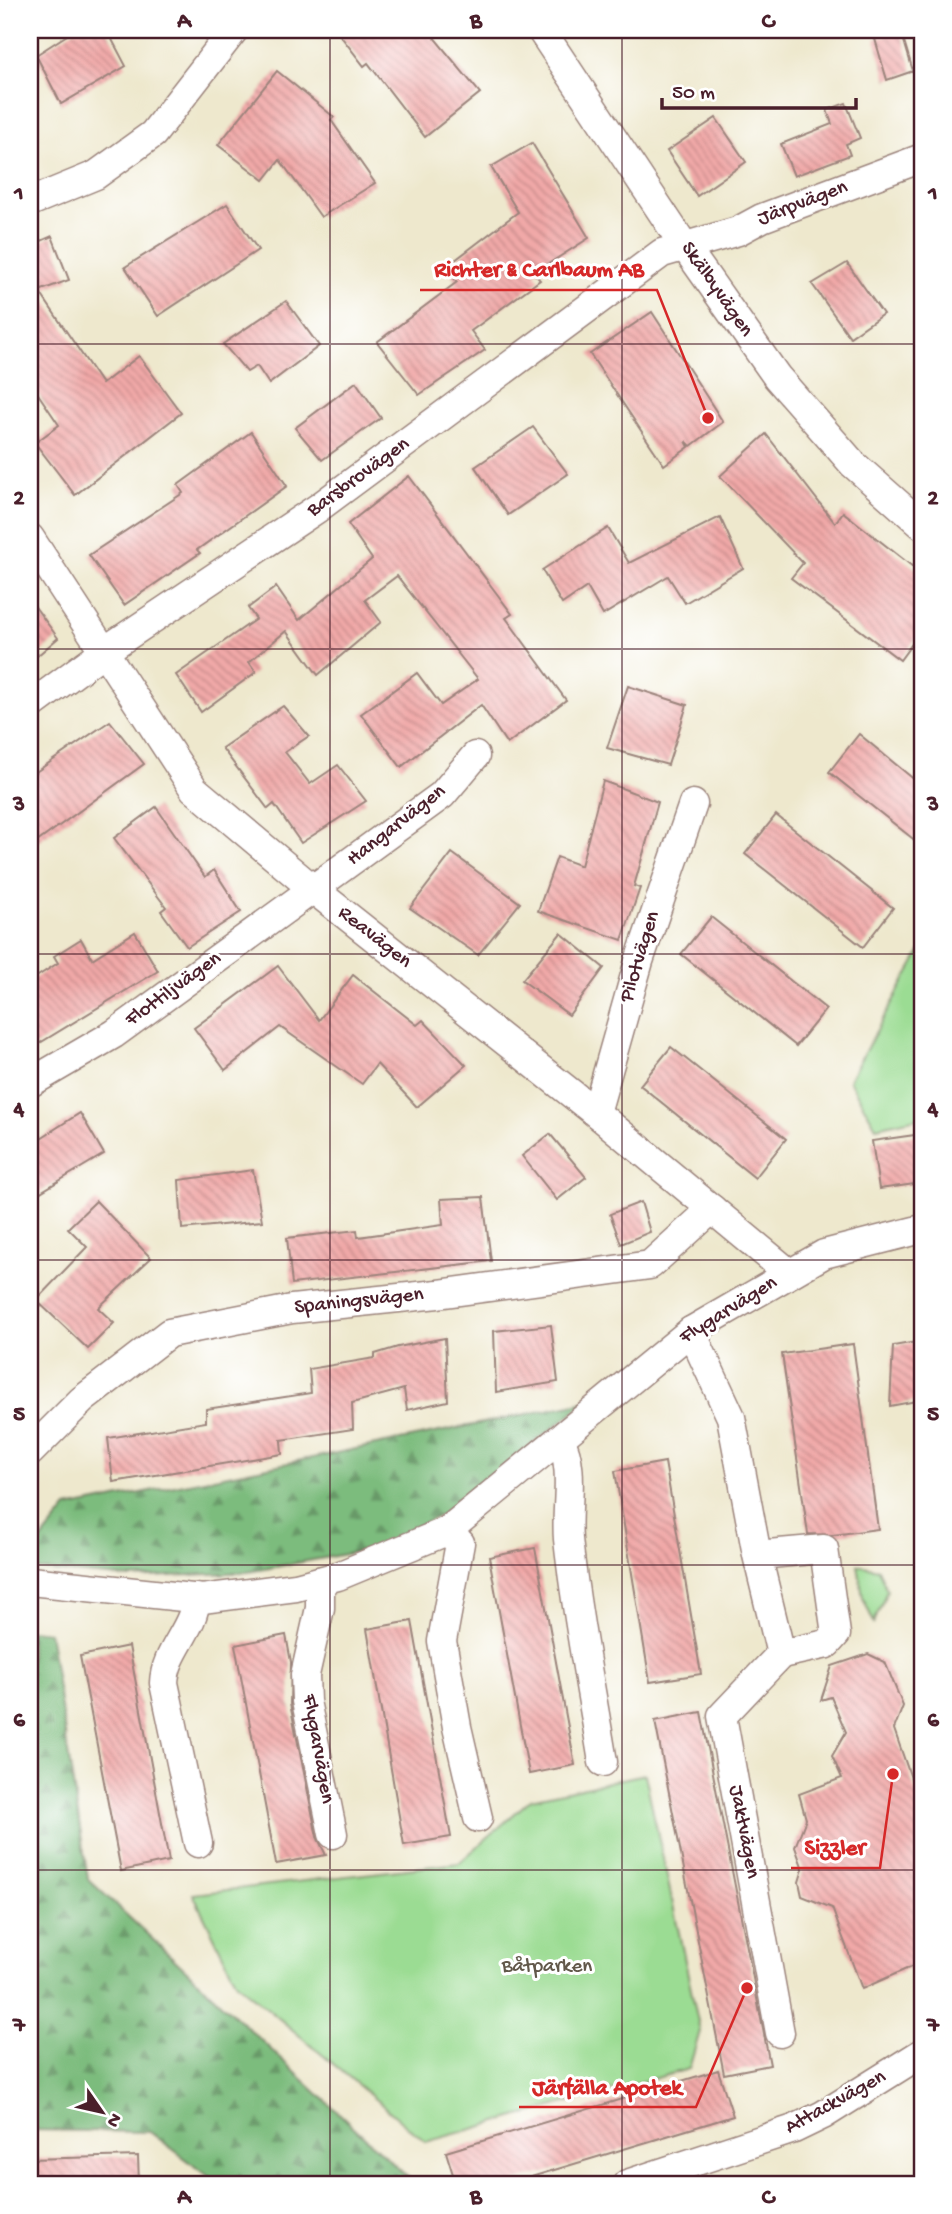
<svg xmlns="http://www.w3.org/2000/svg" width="952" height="2214" viewBox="0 0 952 2214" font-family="'Gochi Hand',sans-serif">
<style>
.green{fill:#9bdc93;stroke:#727e5f;stroke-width:2}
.forest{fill:url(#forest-firs);stroke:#636e54;stroke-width:2}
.building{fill:url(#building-back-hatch)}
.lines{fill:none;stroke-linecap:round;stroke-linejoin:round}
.minor-casing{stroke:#9c847c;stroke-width:31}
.minor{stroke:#fff;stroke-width:28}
.grid{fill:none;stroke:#4a1f2b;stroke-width:2;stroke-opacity:0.55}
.labels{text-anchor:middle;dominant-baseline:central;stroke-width:6;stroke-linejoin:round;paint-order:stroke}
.street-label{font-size:21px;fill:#4a1f2b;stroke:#fff}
.park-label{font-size:21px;fill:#62584a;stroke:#fff}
.leader{fill:none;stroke:#d62828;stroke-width:2.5}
.callout-dot{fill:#d62828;stroke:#fff;stroke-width:2.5}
.callout-label{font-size:23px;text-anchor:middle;font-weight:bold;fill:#d62828;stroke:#fff;stroke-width:6;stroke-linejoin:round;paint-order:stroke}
.neatline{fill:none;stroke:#4a1f2b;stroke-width:2.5}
.grid-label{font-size:23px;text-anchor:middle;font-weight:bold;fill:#4a1f2b}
</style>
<defs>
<pattern id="forest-firs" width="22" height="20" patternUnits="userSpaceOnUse" patternTransform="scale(1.75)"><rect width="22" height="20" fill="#7cbc7d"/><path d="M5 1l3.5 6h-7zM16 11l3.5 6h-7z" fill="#689867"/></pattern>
<pattern id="building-back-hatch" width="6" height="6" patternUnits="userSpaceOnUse" patternTransform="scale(1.75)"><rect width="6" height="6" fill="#f1a9a8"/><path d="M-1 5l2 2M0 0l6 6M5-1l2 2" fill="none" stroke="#c58989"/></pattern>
</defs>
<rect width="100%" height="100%" fill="#fff"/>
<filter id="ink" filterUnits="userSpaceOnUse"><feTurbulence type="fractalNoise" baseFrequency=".0143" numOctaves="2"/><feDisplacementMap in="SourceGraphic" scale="14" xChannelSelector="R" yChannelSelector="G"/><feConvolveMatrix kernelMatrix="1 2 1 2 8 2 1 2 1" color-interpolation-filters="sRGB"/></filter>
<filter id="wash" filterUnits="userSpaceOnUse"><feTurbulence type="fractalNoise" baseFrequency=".00686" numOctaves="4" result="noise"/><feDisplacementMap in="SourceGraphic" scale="28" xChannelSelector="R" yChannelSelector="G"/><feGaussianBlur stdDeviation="1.57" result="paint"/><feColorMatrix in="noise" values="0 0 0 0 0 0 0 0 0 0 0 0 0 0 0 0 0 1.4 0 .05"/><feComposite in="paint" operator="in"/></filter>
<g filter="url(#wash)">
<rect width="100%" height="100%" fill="#eee8cd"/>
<g class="green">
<path d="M922,949V1117L876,1127L849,1080Z"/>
<path d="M858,1565L878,1569L887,1590L874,1623L863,1598Z"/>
<path d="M645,1774L700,2031L689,2069L426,2142L237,1983L193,1894L459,1863L531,1799Z"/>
</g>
<g class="forest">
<path d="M586,1402L445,1513L373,1549L248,1572L131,1578L30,1569V1554L67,1508Z"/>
<path d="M30,1630L49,1632L88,1879L415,2184H219L150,2132L30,2130Z"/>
</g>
<g id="blocks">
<g class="building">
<path d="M75,30H107L126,66L61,104L36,55Z"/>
<path d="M336,30H428L480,93L425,137L368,63L364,66Z"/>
<path d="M901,31L913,71L887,80L875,39Z"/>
<path d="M277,71L334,117L331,120L375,183L321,217L280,160L264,180L218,145Z"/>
<path d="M846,103L860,138L846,144L850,155L794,176L781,144L832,124L827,110Z"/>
<path d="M716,118L746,162L697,196L667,151Z"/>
<path d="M532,143L589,238L534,273L540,280L471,331L485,350L419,395L377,342L457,282L446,267L518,212L491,167Z"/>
<path d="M227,204L258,250L158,316L125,267Z"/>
<path d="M52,236L69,280L39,291L102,384L139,356L181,413L75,495L35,443L59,425L30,382V246Z"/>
<path d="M847,263L883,314L850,337L812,284Z"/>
<path d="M286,301L319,346L269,384L257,366L247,372L223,344Z"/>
<path d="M652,312L723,422L691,446L686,441L689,447L664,465L590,354Z"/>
<path d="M356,382L381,418L322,460L295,428Z"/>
<path d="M533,427L568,474L508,515L475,467Z"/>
<path d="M251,432L287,486L197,550L200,553L124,605L89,555L183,493L178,485Z"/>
<path d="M766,434L835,523L843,512L922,574V630L900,660L791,578L803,563L720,476Z"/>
<path d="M409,476L512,614L506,618L566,700L507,744L481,705L401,767L361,714L417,673L441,705L478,679L397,576L365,600L381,622L318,675L286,631L249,662L256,672L201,712L176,675L256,619L248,608L276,587L299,620L372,559L348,524Z"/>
<path d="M720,517L743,568L685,603L668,576L603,615L587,587L562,604L542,570L608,528L629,563Z"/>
<path d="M30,600L58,638L30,662Z"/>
<path d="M628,686L687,705L668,765L607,748Z"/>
<path d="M283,706L309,736L285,752L310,784L338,765L366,801L301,843L274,804L268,809L222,748Z"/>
<path d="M110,721L144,764L30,847V776Z"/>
<path d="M859,734L922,786V846L829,772Z"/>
<path d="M603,781L658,802L634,886L640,888L622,940L538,911L557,857L581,866Z"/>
<path d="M156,807L205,877L214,870L241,912L187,947L161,911L166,907L114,838Z"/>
<path d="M776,815L893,908L863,947L745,854Z"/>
<path d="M452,853L520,903L478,955L410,908Z"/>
<path d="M711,917L826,1009L796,1046L681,954Z"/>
<path d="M135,932L158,971L30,1049V981L58,963L54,956L81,939L92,959Z"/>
<path d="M561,933L604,968L569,1015L522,980Z"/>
<path d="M278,966L319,1020L353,975L417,1025L423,1020L466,1065L417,1107L377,1064L362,1084L280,1027L225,1070L194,1028Z"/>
<path d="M671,1047L786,1139L755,1178L640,1085Z"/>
<path d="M80,1113L104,1154L37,1194L30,1182V1145Z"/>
<path d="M550,1134L586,1177L557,1200L522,1156Z"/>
<path d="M922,1134V1183L879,1189L872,1141Z"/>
<path d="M253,1170L262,1221L182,1229L179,1180Z"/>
<path d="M483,1197L491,1261L292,1284L287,1238L357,1230L358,1237L443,1225L441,1199Z"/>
<path d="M96,1201L151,1258L98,1308L114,1323L88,1349L36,1300L87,1247L68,1228Z"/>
<path d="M641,1202L650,1232L621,1244L610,1214Z"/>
<path d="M551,1325L558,1382L496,1392L494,1331Z"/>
<path d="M445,1338L448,1401L407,1410L404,1389L352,1403L353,1429L281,1440L282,1454L113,1482L108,1438L206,1422V1409L311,1393L309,1369L375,1358V1354L398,1347Z"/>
<path d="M922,1341V1400L890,1406L893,1346Z"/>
<path d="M853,1344L878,1529L833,1535L808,1534L782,1354Z"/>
<path d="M665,1462L701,1674L650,1682L615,1471Z"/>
<path d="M535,1548L575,1765L529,1774L489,1557Z"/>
<path d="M412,1621L451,1837L404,1845L367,1629Z"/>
<path d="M286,1635L291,1662L290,1704L317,1837L326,1855L276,1864L235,1645Z"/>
<path d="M129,1646L169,1861L121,1871L80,1656Z"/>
<path d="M868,1654L885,1662L903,1706L894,1729L922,1810V1962L862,1989L832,1908L802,1896L799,1882L803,1869L795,1847L806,1819L799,1794L842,1778L832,1756L846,1732L831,1697L821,1700L832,1666Z"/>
<path d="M701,1712L770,2065L724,2074L655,1721Z"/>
<path d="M718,2070L733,2116L508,2184H456L446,2152Z"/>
<path d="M138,2156L139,2184H30V2159Z"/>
</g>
</g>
</g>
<g filter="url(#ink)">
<use href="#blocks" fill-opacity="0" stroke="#9c847c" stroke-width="2"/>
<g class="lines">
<defs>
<g id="minor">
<path d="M541,30L683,244L777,377L853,464L922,525"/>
<path d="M30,202L96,175L153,134L234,30"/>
<path d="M30,538L194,789L313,889L596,1113L789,1273"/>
<path d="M30,706L103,652L318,508L662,253L738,231L762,218L922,158"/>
<path d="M30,1083L114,1034L313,889L442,795L475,756"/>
<path d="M596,1113L639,961L693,804"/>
<path d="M691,1331L731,1417L757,1555L781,1654L827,1644L836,1634L824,1549L757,1555"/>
<path d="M560,1439C576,1469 565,1505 568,1539C576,1614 591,1687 603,1762"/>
<path d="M30,1452L82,1400L169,1333L292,1309L438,1294L650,1265L712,1209"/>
<path d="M447,1531L460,1543L442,1641L457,1727L478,1818"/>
<path d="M30,1581L202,1599L296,1587L338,1576L447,1531L691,1331L824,1254L922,1229"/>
<path d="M320,1581V1608L305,1675L306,1701L333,1834"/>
<path d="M196,1598C194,1630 165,1651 164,1683L198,1843"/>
<path d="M780,2033L722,1716L781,1654"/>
<path d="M627,2184L794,2129L823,2115L922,2053"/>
</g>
</defs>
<use href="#minor" class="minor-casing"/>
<use href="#minor" class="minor"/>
</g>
</g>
<path class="grid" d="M330,30V2184M622,30V2184M30,344H922M30,649H922M30,954H922M30,1260H922M30,1565H922M30,1870H922"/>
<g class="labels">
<g class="street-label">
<text transform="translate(803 204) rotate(-21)">Järpvägen</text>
<text transform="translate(716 290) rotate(55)">Skälbyvägen</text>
<text transform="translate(359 478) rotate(-36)">Barsbrovägen</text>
<text transform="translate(397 826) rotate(-38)">Hangarvägen</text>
<text transform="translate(374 938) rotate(38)">Reavägen</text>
<text transform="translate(641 957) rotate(-73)">Pilotvägen</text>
<text transform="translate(174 990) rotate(-36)">Flottiljvägen</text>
<text transform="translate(359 1302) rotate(-6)">Spaningsvägen</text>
<text transform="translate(729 1311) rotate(-32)">Flygarvägen</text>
<text transform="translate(317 1749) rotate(80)">Flygarvägen</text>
<text transform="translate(743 1832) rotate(79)">Jaktvägen</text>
<text transform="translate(836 2103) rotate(-29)">Attackvägen</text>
</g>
<g class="park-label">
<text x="547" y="1967">Båtparken</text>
</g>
</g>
<path class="leader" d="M708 418L657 290H420M893 1774L880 1868H791M747 1988L696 2107H519"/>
<g class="callout-dot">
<circle cx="708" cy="418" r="7"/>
<circle cx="893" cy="1774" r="7"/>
<circle cx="747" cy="1988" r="7"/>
</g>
<g class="callout-label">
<text x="539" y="276">Richter &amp; Carlbaum AB</text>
<text x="835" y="1854">Sizzler</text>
<text x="607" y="2094">Järfälla Apotek</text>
</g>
<rect width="952" height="2214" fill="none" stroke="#fff" stroke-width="77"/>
<g transform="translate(102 2112) rotate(124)" stroke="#ffffff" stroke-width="5" paint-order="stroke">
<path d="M0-5L12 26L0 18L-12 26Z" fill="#4a1f2b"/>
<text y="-10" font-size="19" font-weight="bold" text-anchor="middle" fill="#4a1f2b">N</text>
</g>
<path d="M662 98v10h194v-10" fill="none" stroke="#4a1f2b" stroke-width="3.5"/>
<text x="672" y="98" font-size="21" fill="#4a1f2b" stroke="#ffffff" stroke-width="5" paint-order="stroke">50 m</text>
<rect x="38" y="38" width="876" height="2138" class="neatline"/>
<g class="grid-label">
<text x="184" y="27">A</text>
<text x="476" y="27">B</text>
<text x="768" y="27">C</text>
<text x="19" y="199">1</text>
<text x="933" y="199">1</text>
<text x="19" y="504">2</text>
<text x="933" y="504">2</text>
<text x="19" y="810">3</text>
<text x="933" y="810">3</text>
<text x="19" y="1115">4</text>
<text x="933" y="1115">4</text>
<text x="19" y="1420">5</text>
<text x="933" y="1420">5</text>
<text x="19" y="1726">6</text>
<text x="933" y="1726">6</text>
<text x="19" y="2031">7</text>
<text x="933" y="2031">7</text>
<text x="184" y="2203">A</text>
<text x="476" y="2203">B</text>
<text x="768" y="2203">C</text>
</g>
</svg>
